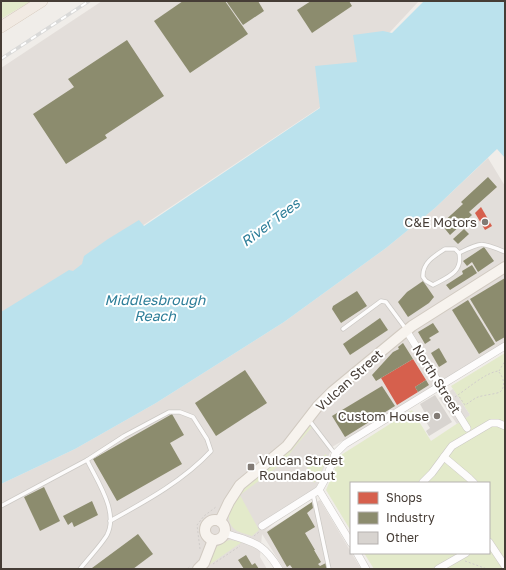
<svg xmlns="http://www.w3.org/2000/svg" width="506" height="570" viewBox="0 0 506 570" font-family="'Golos Text',sans-serif">
<style>
.industrial{fill:#e3deda}
.green{fill:#e3eaca}
.parking{fill:#e2deda}
.water{fill:#bbe2ed}
.shops{fill:#d6604d}
.industry{fill:#8c8c6e}
.building{fill:#d8d4d0}
.lines{fill:none;stroke-linecap:round;stroke-linejoin:round}
.lane-casing{stroke:#ccc9c5;stroke-width:5}
.street-casing{stroke:#ccc9c5;stroke-width:8}
.secondary-casing{stroke:#d1cac1;stroke-width:12}
.primary-casing{stroke:#d2c5b7;stroke-width:12}
.path{stroke:#d1cdca;stroke-width:1;stroke-dasharray:2 2;stroke-linecap:butt}
.lane{stroke:#fdfcfc;stroke-width:3.5}
.street{stroke:#fdfcfc;stroke-width:7}
.secondary{stroke:#f7f3ee;stroke-width:10}
.primary{stroke:#f1eae3;stroke-width:11}
.rail-casing{stroke:#d9d9d8;stroke-width:3.5}
.rail{stroke:#fff;stroke-width:2;stroke-dasharray:6;stroke-linecap:butt}
.poi-dot{fill:#827b75;stroke:#fff;stroke-width:1.5}
.labels{text-anchor:middle;dominant-baseline:central;stroke-width:4;stroke-linejoin:round;paint-order:stroke}
.poi-label{font-size:13px;fill:#463d36;stroke:#fff;text-anchor:end}
.street-label{font-size:13px;fill:#463d36;stroke:#fff}
.water-label{font-size:14px;font-style:italic;fill:#2c7d98;stroke:#fff}
</style>
<rect width="100%" height="100%" fill="#f0ede9"/>
<g class="industrial">
<path d="M102,1H419L319,108L1,320V68Z"/>
<path d="M488,158L505,186V345L332,447L317,486L264,532L320,500L361,569H284L262,534L260,557L267,569H1V484L75,449L156,403L284,322L386,248L435,208Z"/>
</g>
<g class="green">
<path d="M1,1H31L1,19Z"/>
<path d="M505,353V569H374L364,553H489V483H351V531L326,490L341,455L412,410L431,441L470,415L451,386Z"/>
<path d="M308,426L312,427L294,448L284,462L240,495L259,530L252,536C247,534 241,533 237,531C205,509 278,460 292,448C299,442 303,434 308,426Z"/>
<path d="M326,454L327,457L319,477L314,483L307,467Z"/>
<path d="M230,540L242,542L209,565L204,568C210,556 215,543 230,540Z"/>
</g>
<g class="parking">
<path d="M499,191L505,200V246L492,241L490,239L486,242L484,248V247L464,261L468,267L463,274L446,285L444,282L432,289L426,280H424L421,276L423,260L453,238L460,245L470,236L466,231L478,219L485,230L492,226L481,207Z"/>
<path d="M453,389L470,415L457,424L439,398Z"/>
</g>
<path class="water" d="M424,1H505V158L497,149L435,208L386,248L284,322L156,403L75,449L1,484V312L69,270L73,271L82,264L84,256L108,239L139,220L144,226L320,108L315,66L357,62L353,35L383,31L392,33Z"/>
<g class="shops">
<path d="M481,207L492,226L485,230L475,213Z"/>
<path d="M413,359L426,380L415,387L418,392L397,405L381,378Z"/>
</g>
<g class="industry">
<path d="M183,1H225L248,34L190,73L154,21Z"/>
<path d="M226,1H258L264,11L243,25Z"/>
<path d="M311,1H349L352,6L312,33L297,10Z"/>
<path d="M127,40L164,96L105,135L107,138L66,164L33,114L74,87L68,79Z"/>
<path d="M488,177L497,187L469,212L472,215L450,235L441,224L463,204L461,202Z"/>
<path d="M464,229L469,234L458,244L453,239Z"/>
<path d="M484,247L494,261L478,272L472,262L467,266L463,261Z"/>
<path d="M472,265L477,273L450,290L446,285L463,274L462,271Z"/>
<path d="M505,278V337L496,342L470,299Z"/>
<path d="M423,281L434,297L429,303L408,317L398,302L407,292Z"/>
<path d="M357,291L367,306L341,323L332,309L333,306Z"/>
<path d="M468,300L495,344L479,354L452,310Z"/>
<path d="M380,318L388,330L350,355L343,344Z"/>
<path d="M433,323L439,332L429,338L431,340L425,344L418,332Z"/>
<path d="M403,343L413,359L376,381L372,375L393,352L399,349L398,347Z"/>
<path d="M439,348L447,362L439,367L431,353Z"/>
<path d="M245,370L267,403L216,436L195,403Z"/>
<path d="M426,380L429,385L418,392L415,387Z"/>
<path d="M382,386L395,406L345,437L332,416Z"/>
<path d="M172,414L184,435L170,443L182,464L117,501L93,459Z"/>
<path d="M44,487L60,521L40,531L24,497Z"/>
<path d="M92,501L98,515L74,527L72,522L68,525L63,516Z"/>
<path d="M312,502L313,508L307,513L315,527L305,533L315,550H314L321,562L318,564L320,566L326,563L327,569H293L290,565L287,567L267,532Z"/>
<path d="M138,534L153,554L133,569H93L92,568Z"/>
<path d="M246,555L252,565L255,563L259,569H244L238,560Z"/>
</g>
<path class="building" d="M435,395L452,422L429,436L426,431L430,428L423,417L429,414L427,411L425,413L420,404Z"/>
<g class="lines">
<defs>
<g id="lane">
<path d="M445,249H455L459,253C463,272 448,277 433,285L426,281L423,277C422,263 434,256 445,249Z"/>
<path d="M459,253C482,242 481,242 505,252"/>
<path d="M343,329L381,301L386,302L406,329"/>
<path d="M309,420L335,454"/>
<path d="M87,460L124,436L169,412H180L193,417L207,439L211,451C183,481 146,501 110,521"/>
<path d="M313,494L329,569"/>
<path d="M1,506L87,460C97,481 119,512 107,535C102,544 87,560 80,569"/>
</g>
<g id="street">
<path d="M406,330L467,428"/>
<path d="M444,457L469,478L474,483"/>
<path d="M423,482L432,473L452,446L491,423H498L505,426"/>
<path d="M319,490L351,543"/>
<path d="M262,526L319,490L328,474L335,454L345,444L505,346"/>
<path d="M225,533C253,543 262,541 279,569"/>
<path d="M489,542L505,566"/>
<path d="M357,553L366,569"/>
<path d="M438,569L466,553"/>
</g>
<g id="secondary">
<circle cx="215" cy="530" r="10"/>
<path d="M220,521L229,502L240,485L287,446L318,406L332,392L412,326L505,267"/>
<path d="M198,569L204,563L213,540"/>
</g>
<path id="primary" d="M1,27L42,1"/>
</defs>
<use href="#lane" class="lane-casing"/>
<use href="#street" class="street-casing"/>
<use href="#secondary" class="secondary-casing"/>
<use href="#primary" class="primary-casing"/>
<g class="path">
<path d="M499,371L505,361"/>
<path d="M455,397C467,389 485,373 498,371C504,377 506,387 500,392C496,394 484,395 478,397C473,399 469,403 465,405L458,395"/>
<path d="M254,536L259,532"/>
<path d="M200,549L197,525L204,516L216,507"/>
<path d="M465,561L487,569"/>
<path d="M213,564L240,546"/>
<path d="M187,569L190,566"/>
</g>
<use href="#lane" class="lane"/>
<use href="#street" class="street"/>
<use href="#secondary" class="secondary"/>
<use href="#primary" class="primary"/>
<defs>
<path id="rail" d="M1,59L89,1"/>
</defs>
<use href="#rail" class="rail-casing"/>
<use href="#rail" class="rail"/>
</g>
<g class="poi-dot">
<circle cx="485" cy="222" r="4"/>
<circle cx="437" cy="416" r="4"/>
<rect x="247" y="463" width="8" height="8" rx="2"/>
</g>
<g class="labels">
<g class="poi-label">
<text x="477" y="222">C&amp;E Motors</text>
<text x="429" y="416">Custom House</text>
<text x="259" y="460" text-anchor="start">Vulcan Street<tspan x="259" dy="15">Roundabout</tspan></text>
</g>
<g class="street-label">
<text transform="translate(437 379) rotate(58)">North Street</text>
<text transform="translate(349 380) rotate(-42)">Vulcan Street</text>
</g>
<g class="water-label">
<text transform="translate(270 222) rotate(-37)">River Tees</text>
<text x="155" y="299">Middlesbrough<tspan x="155" dy="16">Reach</tspan></text>
</g>
</g>
<rect width="506" height="570" fill="none" stroke="#463d36" stroke-width="4"/>
<rect x="350" y="482" width="140" height="72" fill="#ffffff" stroke="#b5b1af"/>
<rect x="358" y="492" width="20" height="12" fill="#d6604d" stroke="#b5b1af"/>
<text x="386" y="502" font-size="12" fill="#463d36">Shops</text>
<rect x="358" y="512" width="20" height="12" fill="#8c8c6e" stroke="#b5b1af"/>
<text x="386" y="522" font-size="12" fill="#463d36">Industry</text>
<rect x="358" y="532" width="20" height="12" fill="#d8d4d0" stroke="#b5b1af"/>
<text x="386" y="542" font-size="12" fill="#463d36">Other</text>
</svg>
